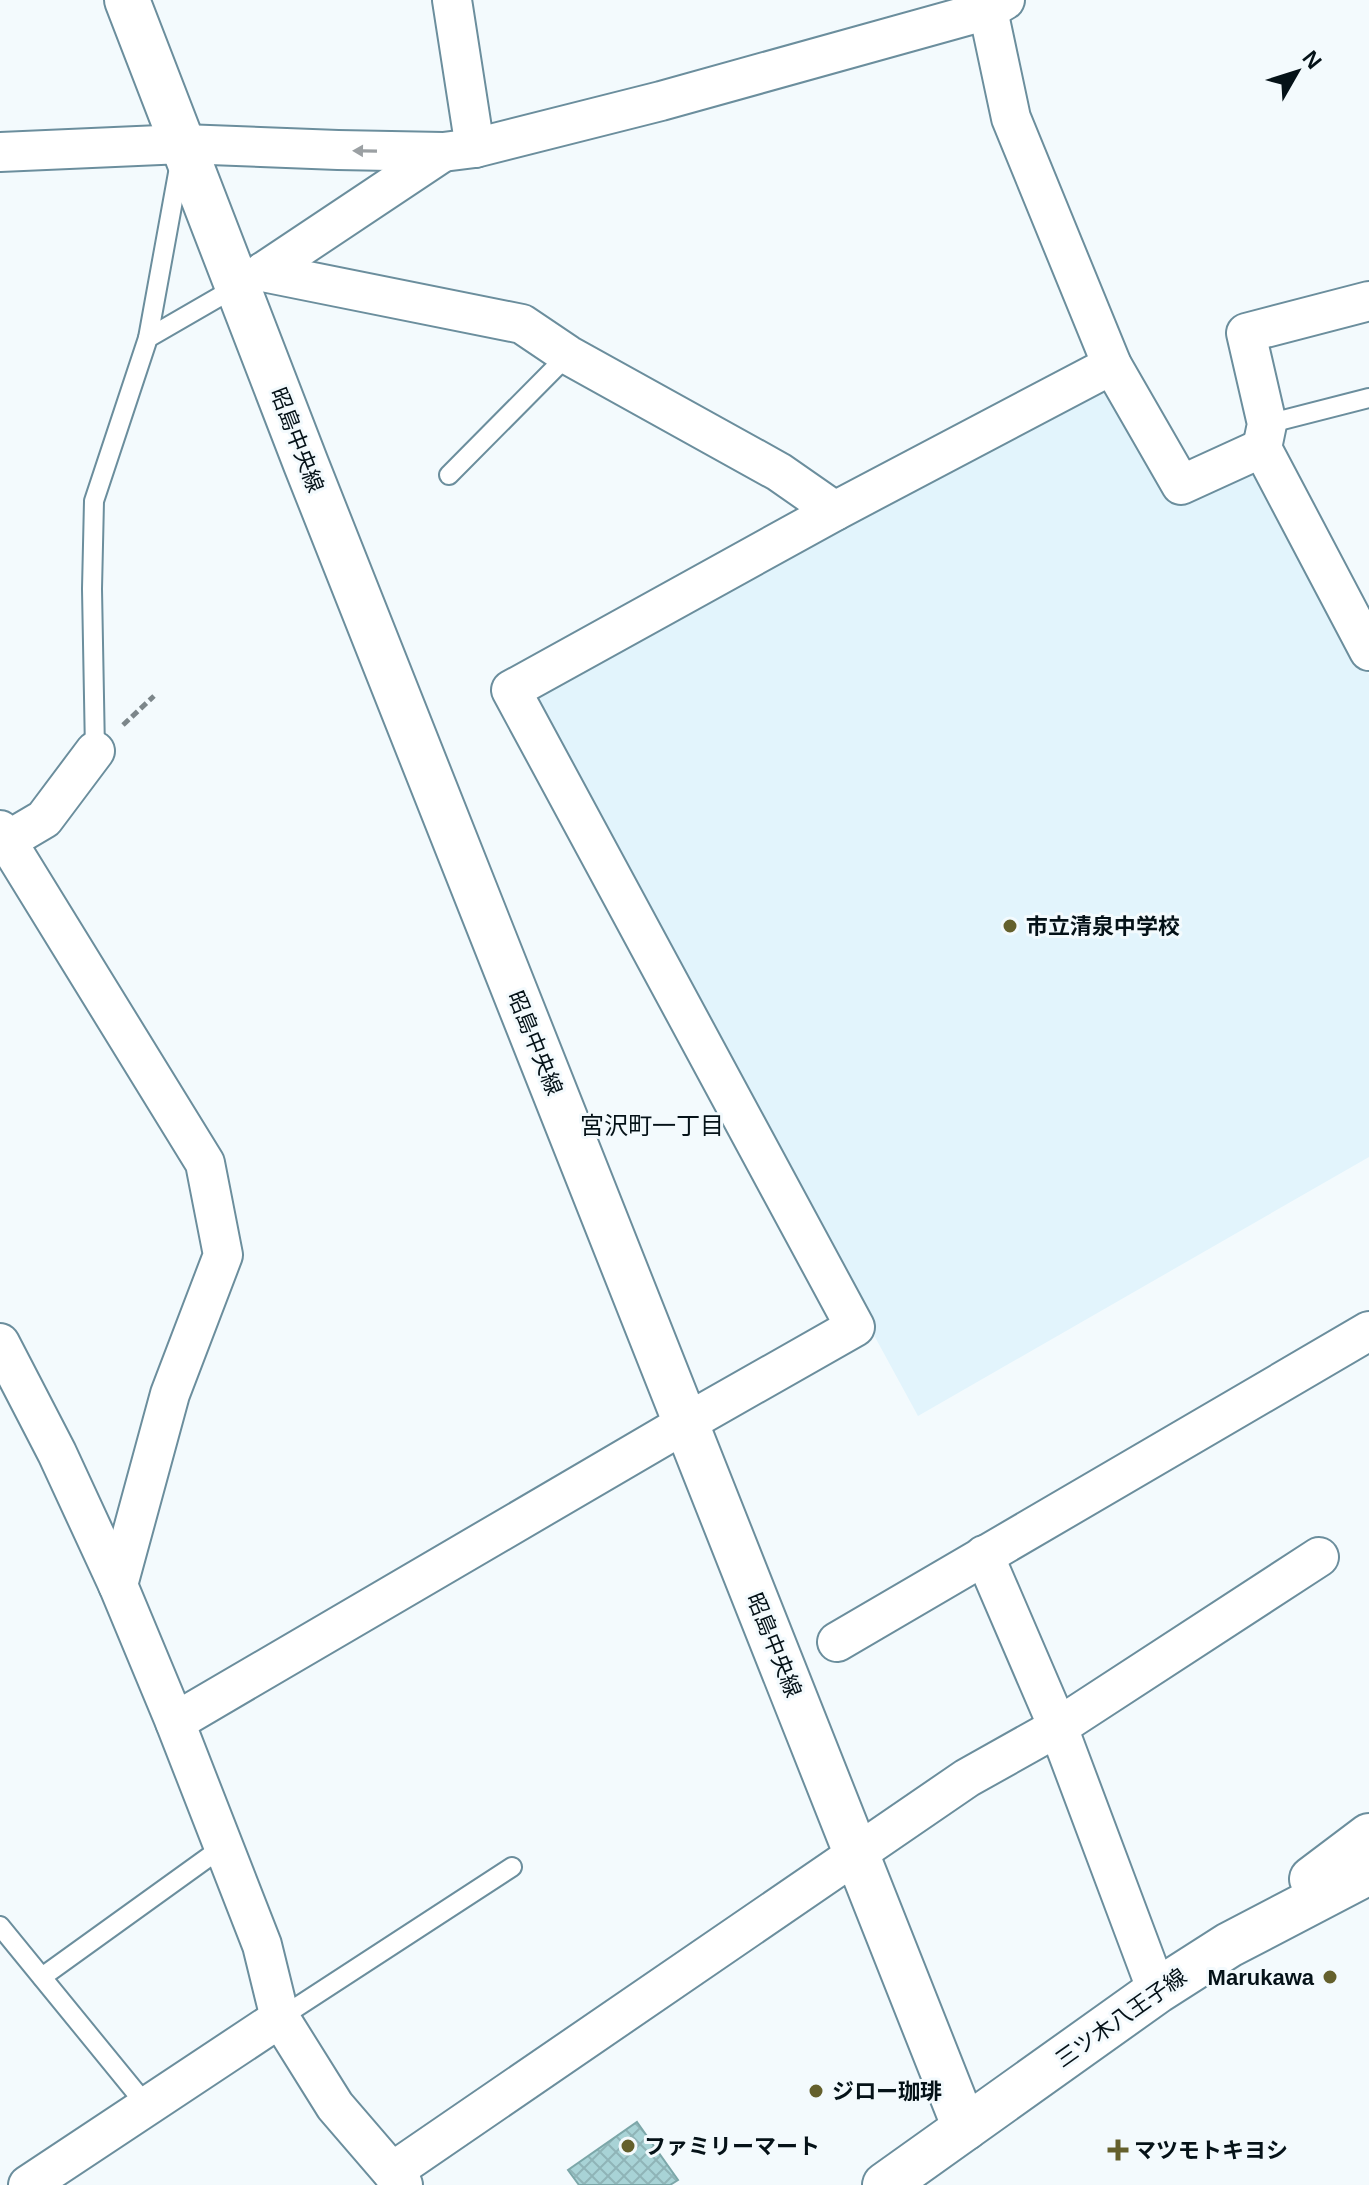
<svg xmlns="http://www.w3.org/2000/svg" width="1369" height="2185" viewBox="0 0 1369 2185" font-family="Helvetica,'Noto Sans JP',sans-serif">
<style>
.built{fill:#e2f4fc}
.building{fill:url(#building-cross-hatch);stroke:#7ca7a9;stroke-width:2}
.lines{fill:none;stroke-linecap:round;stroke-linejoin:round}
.lane-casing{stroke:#6b8e9d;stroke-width:22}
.street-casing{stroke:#6b8e9d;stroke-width:42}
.secondary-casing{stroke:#6b8e9d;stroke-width:48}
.path{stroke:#7c868a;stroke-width:5;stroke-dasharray:8 4;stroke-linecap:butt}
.lane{stroke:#fff;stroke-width:18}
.street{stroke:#fff;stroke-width:38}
.secondary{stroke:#fff;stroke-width:44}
.oneway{fill:#9ba0a3}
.poi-dot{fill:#64602c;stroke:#f3fafd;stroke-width:3}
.labels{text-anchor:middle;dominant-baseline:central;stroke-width:6;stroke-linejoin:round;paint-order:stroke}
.street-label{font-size:22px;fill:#051218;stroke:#f3fafd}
.poi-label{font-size:22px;font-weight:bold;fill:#051218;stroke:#f3fafd;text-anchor:start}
.neighbourhood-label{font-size:24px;fill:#051218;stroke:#f3fafd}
</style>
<defs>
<pattern id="building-cross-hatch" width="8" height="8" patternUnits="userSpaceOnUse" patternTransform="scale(2)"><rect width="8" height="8" fill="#a8d3d6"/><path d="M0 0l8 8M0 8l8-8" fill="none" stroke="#8fb4b7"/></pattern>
</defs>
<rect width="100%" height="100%" fill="#f3fafd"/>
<path class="built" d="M1103,383L1174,502L1253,460L1369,675V1157L918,1416L526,696Z"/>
<path class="building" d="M637,2122L678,2180L670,2185H579L568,2170Z"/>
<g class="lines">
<defs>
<g id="lane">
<path d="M148,338L180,162"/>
<path d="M1267,424L1369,398"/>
<path d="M449,475L568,355"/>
<path d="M95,751L92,589L94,501L148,338L238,286"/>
<path d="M0,1926L147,2106"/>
<path d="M42,1977L224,1846"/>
<path d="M280,2018L512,1867"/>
</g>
<g id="street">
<path d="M452,0L475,148"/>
<path d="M988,10L1011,118L1112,365L1181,485L1262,448"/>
<path d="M0,152L183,144L338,150L443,152L475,148L661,101L988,10L1005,0"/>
<path d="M263,272L522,324L568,355L779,472L835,511"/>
<path d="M263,272L443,152"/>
<path d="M1369,301L1246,333L1267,424L1262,448L1369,651"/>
<path d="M0,830L205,1163L223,1255L170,1394L118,1585"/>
<path d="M0,845L44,819L95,751"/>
<path d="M0,1343L57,1453L118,1585L175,1722L262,1945L280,2018L335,2106L403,2185"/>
<path d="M984,1555L1058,1727L1157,1991"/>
<path d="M837,1642L1369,1331"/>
<path d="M175,1722L686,1423L855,1327L511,690L835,511L1112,365"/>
<path d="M392,2172L967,1778L1058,1727L1319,1557"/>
<path d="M28,2185L280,2018"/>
</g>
<g id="secondary">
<path d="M127,0L306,464L965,2128"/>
<path d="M1312,1879L1369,1836"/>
<path d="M885,2185L1157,1991L1229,1945L1369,1872"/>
</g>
</defs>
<use href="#lane" class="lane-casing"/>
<use href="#street" class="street-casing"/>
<use href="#secondary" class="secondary-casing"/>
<path class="path" d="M123,725L154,696"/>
<use href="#lane" class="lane"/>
<use href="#street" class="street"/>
<use href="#secondary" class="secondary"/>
</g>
<defs><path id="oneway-solid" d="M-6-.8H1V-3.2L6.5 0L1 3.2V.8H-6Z" transform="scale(2)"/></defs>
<use class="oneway" href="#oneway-solid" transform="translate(365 151) rotate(-179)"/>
<g class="poi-dot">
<circle cx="1010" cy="926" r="8"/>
<circle cx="1330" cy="1977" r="8"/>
<circle cx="816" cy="2091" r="8"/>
<circle cx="628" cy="2146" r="8"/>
<path d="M1114 2138h8v8h8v8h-8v8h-8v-8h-8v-8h8z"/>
</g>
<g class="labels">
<g class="street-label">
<text transform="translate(297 440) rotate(69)">昭島中央線</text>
<text transform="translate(535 1043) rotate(68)">昭島中央線</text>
<text transform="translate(774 1645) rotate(68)">昭島中央線</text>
<text transform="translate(1121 2018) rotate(-35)">三ツ木八王子線</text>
</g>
<g class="poi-label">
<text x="1026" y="926">市立清泉中学校</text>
<text x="1314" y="1977" text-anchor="end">Marukawa</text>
<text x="832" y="2091">ジロー珈琲</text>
<text x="644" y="2146">ファミリーマート</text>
<text x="1134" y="2150">マツモトキヨシ</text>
</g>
<g class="neighbourhood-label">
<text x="652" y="1125">宮沢町一丁目</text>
</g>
</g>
<g transform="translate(1297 72) rotate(51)" stroke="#f3fafd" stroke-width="6" paint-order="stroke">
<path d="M0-6L14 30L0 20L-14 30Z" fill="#051218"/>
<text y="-12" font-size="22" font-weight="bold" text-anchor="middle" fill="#051218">N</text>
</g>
</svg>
